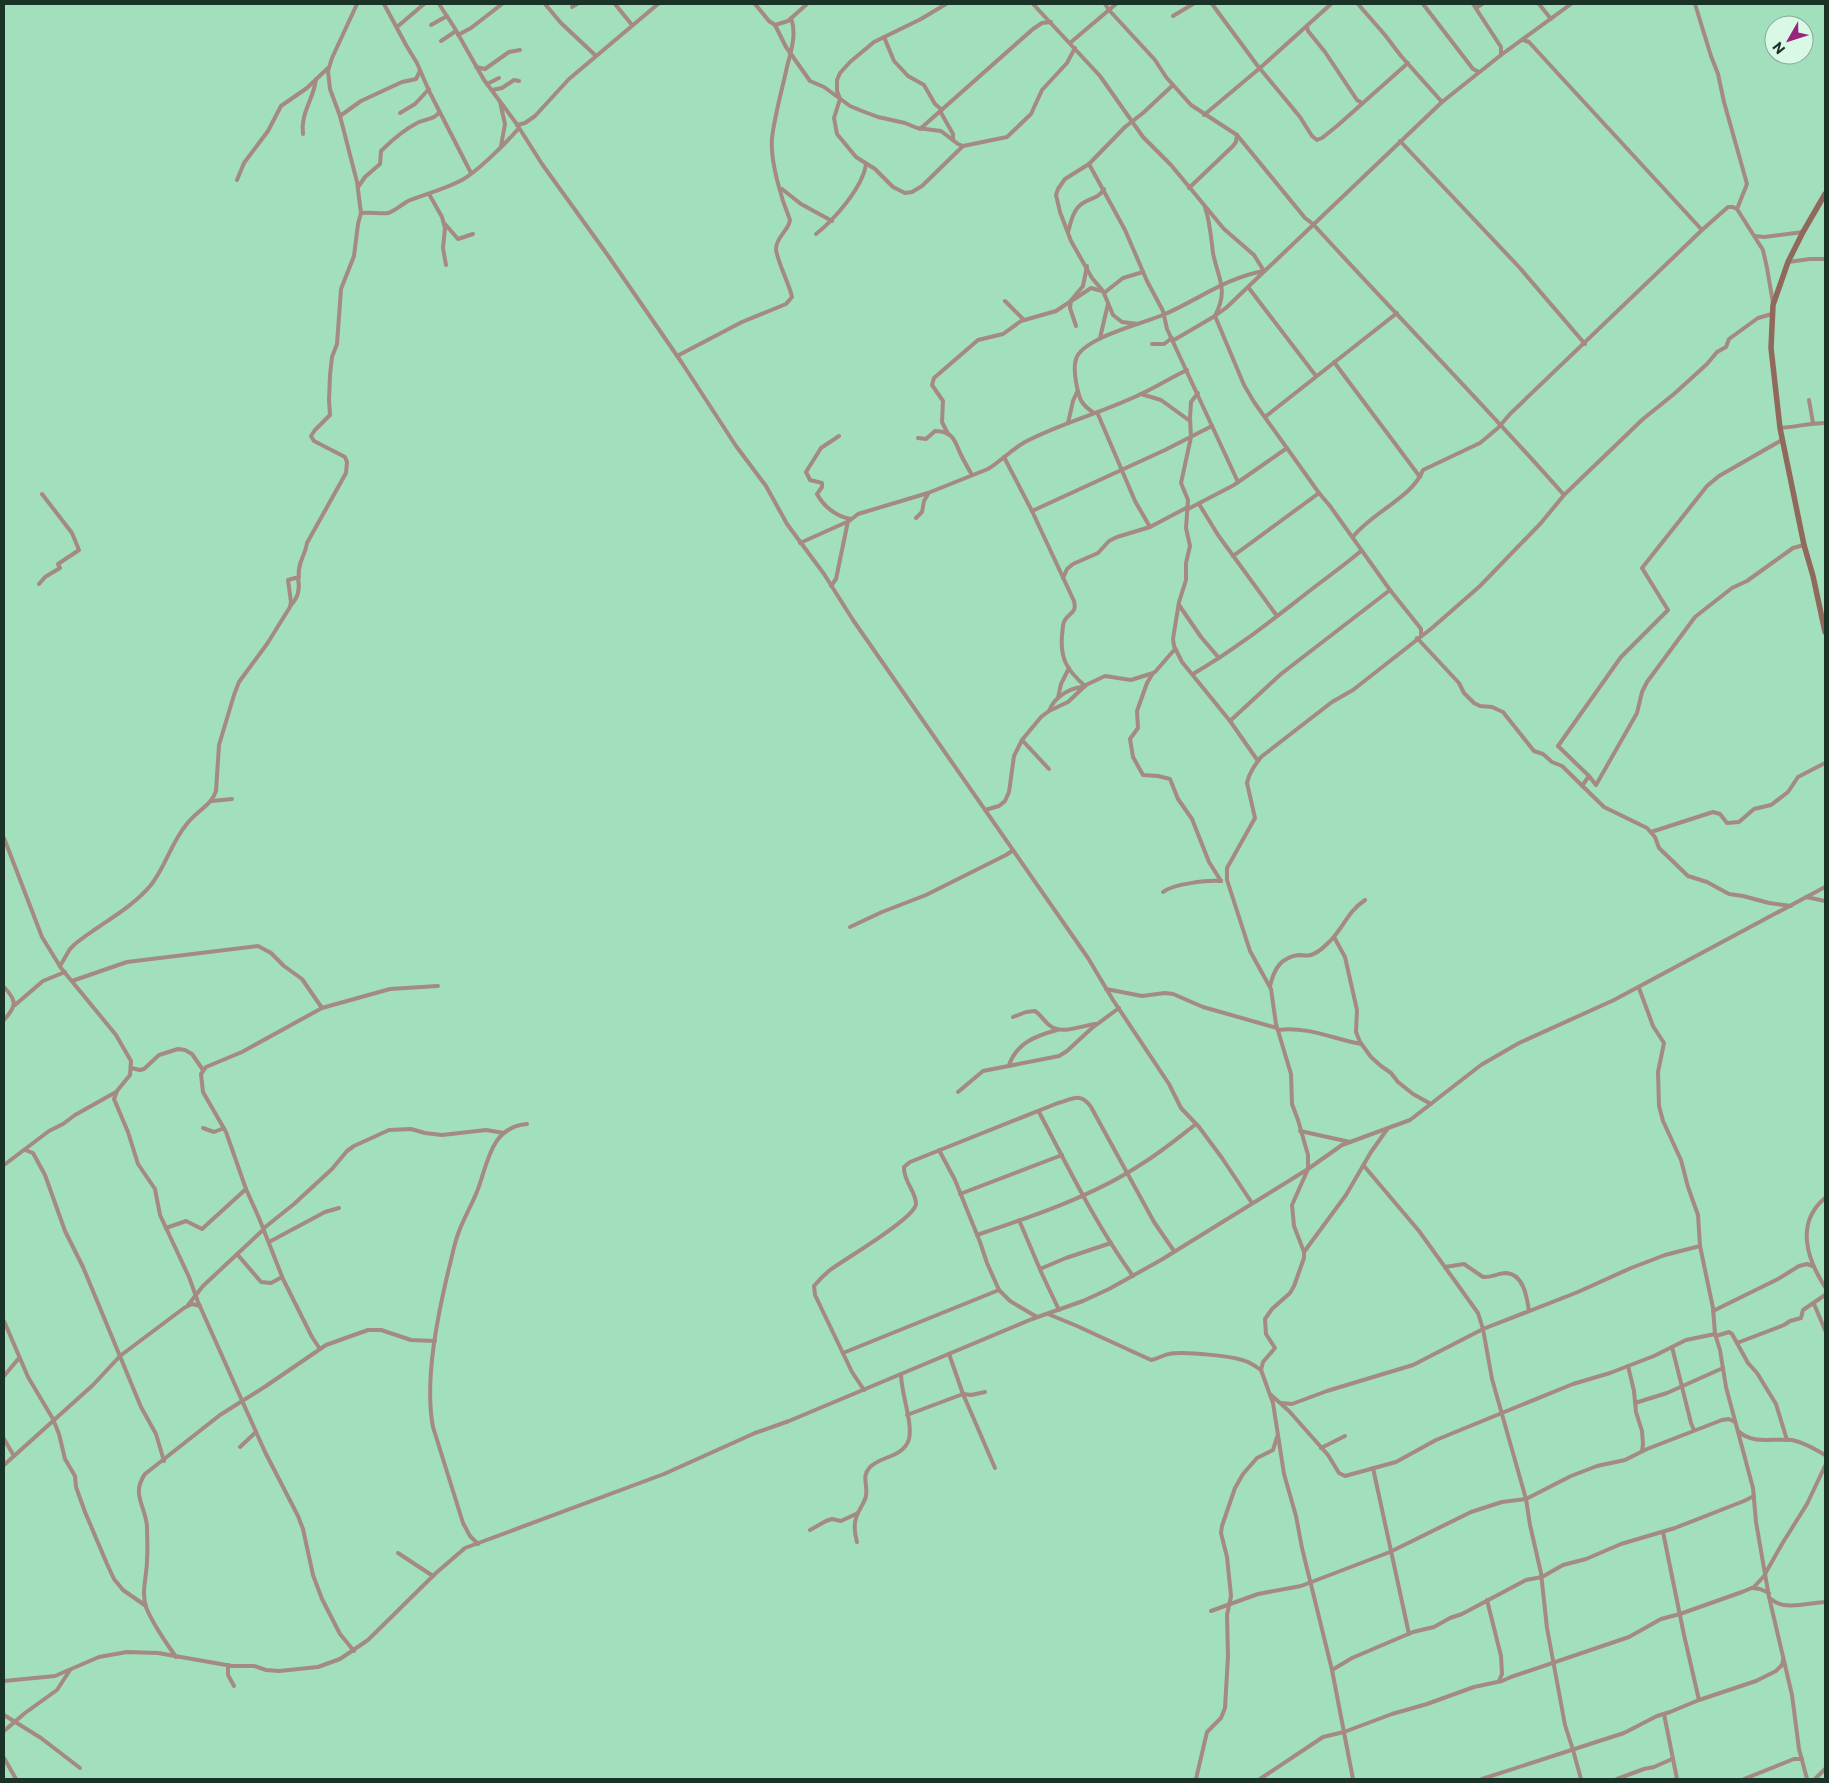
<svg xmlns="http://www.w3.org/2000/svg" width="1829" height="1783" viewBox="0 0 1829 1783" font-family="Commissioner,sans-serif">
<style>
.lines{fill:none;stroke-linecap:round;stroke-linejoin:round}
.street{stroke:#a58a81;stroke-width:4}
.secondary{stroke:#90695c;stroke-width:5.5}
</style>
<rect width="100%" height="100%" fill="#a1dfbd"/>
<g class="lines">
<g class="street">
<path d="M384,4L406,45L417,63L429,91L471,173"/>
<path d="M439,4L454,27L484,80L516,123L542,164L609,257L682,363L736,446L766,486L787,524L824,574L853,620L1088,958L1113,1000L1169,1084L1181,1108L1199,1127L1222,1158L1252,1203"/>
<path d="M545,4L561,23L595,55"/>
<path d="M615,4L632,25"/>
<path d="M755,4L769,21L775,25L788,21L807,4"/>
<path d="M946,4L921,19L874,42L850,62L840,73L837,80V91L840,99L834,118L837,134L856,157L875,169L893,187L905,193L912,192L922,186L963,146"/>
<path d="M1033,4L1100,76L1143,137L1171,165L1224,229L1254,255L1264,271C1225,278 1198,300 1163,315C1144,323 1082,338 1076,359C1074,365 1075,376 1076,382C1079,398 1080,404 1094,413"/>
<path d="M1105,4L1109,10L1155,60L1166,77L1191,105L1237,135L1305,218L1313,224C1396,315 1483,403 1564,495"/>
<path d="M1212,4L1257,65L1300,117L1312,136L1317,140L1322,138L1337,126L1408,63"/>
<path d="M1358,4L1385,35L1401,56L1442,102"/>
<path d="M1423,4L1473,69L1479,72"/>
<path d="M1473,4L1501,47V55"/>
<path d="M1539,4L1551,19"/>
<path d="M1695,4L1711,56L1718,74L1724,102L1747,184L1737,209"/>
<path d="M572,7L577,4"/>
<path d="M1476,8L1482,4"/>
<path d="M1173,16L1193,4"/>
<path d="M431,25L447,16"/>
<path d="M775,25L786,47L810,81L824,87L850,106L862,111L878,117L905,123L917,128L941,131L958,144L963,146L1007,137L1031,114L1042,90L1067,63L1075,48"/>
<path d="M397,27L424,4"/>
<path d="M1307,27L1308,31L1325,52L1357,100L1362,103"/>
<path d="M458,35L471,28L502,4"/>
<path d="M884,37L894,61L908,76L924,85L935,104L942,110"/>
<path d="M1523,40L1529,42L1550,65L1702,230"/>
<path d="M441,41L456,31"/>
<path d="M1070,43L1116,4"/>
<path d="M476,67L485,69L509,52L520,50"/>
<path d="M487,84L499,78"/>
<path d="M492,90L502,88L514,80L519,81"/>
<path d="M500,102L505,124L501,146"/>
<path d="M940,111L953,134V140"/>
<path d="M400,113L415,104L429,89"/>
<path d="M1204,115L1260,68L1331,4"/>
<path d="M340,116L361,101L402,82L416,79L420,71"/>
<path d="M517,125L525,123L535,116L569,79L658,4"/>
<path d="M920,129L1033,29L1042,23L1051,22"/>
<path d="M303,134C300,113 314,99 316,79"/>
<path d="M1400,141L1519,267L1585,344"/>
<path d="M1089,164L1125,230L1147,281L1163,311L1167,329L1238,482"/>
<path d="M237,180L244,163L268,131L281,106L307,88L328,68"/>
<path d="M358,187L365,177L380,164L381,151C392,140 405,129 419,122C426,119 436,119 439,112"/>
<path d="M1189,188L1233,146L1236,142L1237,135"/>
<path d="M782,189L801,204L832,221"/>
<path d="M429,194L442,217L445,228L443,248L446,265"/>
<path d="M1205,207C1210,222 1211,237 1213,253C1218,279 1229,289 1215,316L1244,385L1254,402L1319,493L1330,506L1390,590L1418,625L1421,629V636"/>
<path d="M361,213C370,212 382,214 388,213C395,211 401,205 408,201C426,194 445,189 462,180C478,171 507,142 519,128"/>
<path d="M445,224L458,239L473,234"/>
<path d="M1068,232C1071,222 1073,209 1083,203C1091,198 1099,198 1104,189"/>
<path d="M816,234C834,220 863,187 866,164"/>
<path d="M1755,236L1764,237L1803,232"/>
<path d="M1788,262L1810,259H1825"/>
<path d="M1248,287L1316,376"/>
<path d="M1104,293L1123,278L1143,272"/>
<path d="M1073,298L1083,286L1087,266"/>
<path d="M1071,300L1070,308L1076,326"/>
<path d="M1005,301L1024,320"/>
<path d="M1138,324L1122,322L1113,315L1103,291L1092,278L1071,241L1060,212L1056,195L1058,189L1065,179L1089,164L1125,127L1143,113L1173,85"/>
<path d="M1100,338L1108,304"/>
<path d="M1174,340L1215,316L1227,307L1442,102L1501,55L1571,4"/>
<path d="M1152,344H1164L1172,338"/>
<path d="M677,356L742,322L786,304L792,297C790,286 775,256 776,248C777,236 789,230 790,220C781,198 770,161 772,138C775,114 782,90 787,67C791,51 797,34 791,18"/>
<path d="M1334,362L1420,477"/>
<path d="M1198,393L1191,402L1190,418L1191,437L1181,483L1188,500L1186,528L1190,546L1186,563V580L1179,602L1173,639L1174,646L1182,662L1230,721L1258,761"/>
<path d="M1141,394L1161,400L1190,421"/>
<path d="M1809,400L1813,423"/>
<path d="M1097,412L1135,501L1150,527"/>
<path d="M1265,417L1397,313"/>
<path d="M1068,423L1073,401L1077,392"/>
<path d="M1780,428C1795,427 1810,423 1825,423"/>
<path d="M948,434L942,422L943,401L932,385L934,378L978,340L1003,334L1021,321L1056,311L1091,288L1102,291"/>
<path d="M839,436L821,448L806,472L810,480L822,483V487L817,494C824,507 837,517 851,519"/>
<path d="M918,438L926,439L935,431C952,431 955,440 960,453C964,461 968,468 972,475"/>
<path d="M1004,457L1032,511L1074,601C1077,613 1070,612 1065,620C1062,624 1063,631 1062,635C1060,659 1067,670 1085,686"/>
<path d="M1199,504L1218,535L1277,616"/>
<path d="M1188,509L1234,485L1287,448"/>
<path d="M1032,511L1165,450L1212,426"/>
<path d="M916,518L922,512L924,501L928,494"/>
<path d="M1353,537C1371,513 1413,497 1423,470L1480,443L1498,428L1510,414L1702,230L1728,207H1733L1737,209L1763,250L1767,268L1773,303"/>
<path d="M800,543L849,521L858,514L928,493L988,469C1001,461 1011,450 1025,442C1063,422 1105,412 1143,393C1158,386 1172,377 1187,370"/>
<path d="M1233,556L1319,493"/>
<path d="M1063,578L1067,569L1073,564L1098,553L1109,541L1117,537L1150,527L1188,507"/>
<path d="M39,584L45,577L60,568L58,564L79,550L72,533L42,494"/>
<path d="M831,586L836,579L848,521"/>
<path d="M291,605C299,597 300,588 298,578"/>
<path d="M1179,605L1201,637L1219,658"/>
<path d="M1417,638L1459,683L1464,693L1474,703L1480,706L1492,707L1503,712L1534,751L1543,754L1552,762L1562,766L1604,807L1647,828L1655,837L1659,848L1688,876L1707,882L1729,894L1743,896L1769,903L1791,906"/>
<path d="M1153,673L1147,683L1137,711L1138,728L1130,739L1133,757L1143,775L1158,776L1170,779L1178,799L1192,819L1209,862L1221,881"/>
<path d="M1193,674C1233,651 1267,624 1303,596C1322,581 1342,567 1361,551"/>
<path d="M1058,698L1061,684L1069,668"/>
<path d="M1049,711C1054,698 1067,689 1082,687"/>
<path d="M1230,721L1281,674L1390,590"/>
<path d="M1022,740L1049,769"/>
<path d="M1589,776L1558,746L1621,657L1668,610L1642,568L1707,486L1719,476L1782,440"/>
<path d="M1582,786L1589,776L1596,785L1637,713L1642,692L1647,682L1695,617L1732,588L1747,581L1793,548L1804,545"/>
<path d="M212,801L232,799"/>
<path d="M985,810L999,806L1005,801L1009,792L1014,756L1022,740L1041,717L1049,711L1068,702L1086,685L1105,676L1131,680L1150,674L1155,672L1175,649"/>
<path d="M1651,832L1713,812L1720,814L1727,823L1739,822L1754,809L1771,805L1788,792L1798,777L1825,763"/>
<path d="M4,838L42,937L61,968L116,1035L131,1061L130,1075L117,1091L114,1099L128,1132L138,1164L155,1189L160,1215L189,1277L198,1302L265,1452L298,1516L303,1529L313,1575L322,1599L340,1634L354,1651"/>
<path d="M1163,892C1173,884 1207,880 1221,881"/>
<path d="M1806,897L1825,901"/>
<path d="M850,927L882,912L926,895L1006,855L1012,851"/>
<path d="M1334,937L1345,957L1357,1010L1356,1032L1360,1042L1371,1057L1381,1066L1391,1073L1398,1082L1413,1094L1431,1104"/>
<path d="M60,966L70,949L75,944C100,924 131,909 151,885C166,866 171,843 186,825C195,812 212,805 216,791L219,745L234,695L239,682L267,644L290,607L291,602L288,580L299,577C297,564 305,556 307,543L346,473L347,462L345,457L314,441L311,436L315,430L330,415L329,400L330,375L332,357L337,344L341,289L354,256L358,224L361,213L357,182L340,116L330,89L328,71L332,58L357,4"/>
<path d="M72,981L127,962L258,946L271,953L284,966L302,979L322,1008"/>
<path d="M1270,986C1274,969 1281,957 1299,955C1303,955 1307,956 1311,955C1317,953 1323,948 1327,944C1343,930 1346,913 1365,900"/>
<path d="M4,987C17,1001 17,1005 4,1020"/>
<path d="M1639,988L1653,1026L1664,1043L1658,1072L1659,1106L1663,1121L1681,1160L1688,1187L1698,1215L1700,1246L1713,1308L1715,1334L1720,1350L1726,1387L1753,1488L1756,1522L1769,1597L1792,1695L1799,1749L1807,1779"/>
<path d="M1106,989L1142,996L1165,993L1173,994L1203,1007L1277,1028"/>
<path d="M15,1005L43,981L65,972"/>
<path d="M1013,1017L1026,1012L1035,1011C1041,1015 1044,1021 1049,1025C1062,1036 1082,1025 1096,1024"/>
<path d="M1278,1030C1307,1026 1334,1039 1361,1044"/>
<path d="M1009,1065C1017,1043 1035,1036 1057,1030"/>
<path d="M131,1068L140,1070L144,1069L159,1055L178,1049L185,1050L192,1054L203,1070"/>
<path d="M958,1092L983,1071L1059,1056L1067,1051L1092,1028L1119,1008"/>
<path d="M1039,1112C1068,1167 1096,1225 1133,1276"/>
<path d="M203,1128L214,1132L224,1128"/>
<path d="M1300,1131L1350,1142"/>
<path d="M25,1150L33,1153L45,1175L65,1231L83,1267L141,1407L156,1434L164,1461"/>
<path d="M939,1150L955,1180L980,1242L987,1263L999,1290L1010,1301L1037,1317"/>
<path d="M4,1165L49,1131L63,1124L75,1115L116,1092"/>
<path d="M1364,1166L1419,1231L1478,1313L1483,1329L1492,1379L1526,1499L1530,1525L1541,1573L1547,1628L1565,1725L1573,1750L1581,1779"/>
<path d="M960,1194L1062,1155"/>
<path d="M1825,1198C1795,1223 1807,1259 1825,1287"/>
<path d="M1019,1220L1042,1274L1059,1310"/>
<path d="M166,1228L186,1221L202,1229L246,1189"/>
<path d="M264,1228L294,1204L332,1169L347,1151L354,1146L389,1130L411,1129L425,1133L442,1135L486,1130L504,1133"/>
<path d="M977,1235C1031,1217 1093,1196 1140,1165C1160,1153 1178,1138 1196,1124"/>
<path d="M269,1242L325,1212L339,1208"/>
<path d="M1304,1252L1346,1195L1371,1152L1388,1128"/>
<path d="M237,1254L261,1282L271,1283L282,1277"/>
<path d="M1445,1267L1464,1264L1483,1277C1491,1278 1498,1273 1506,1273C1524,1274 1527,1298 1529,1311"/>
<path d="M1040,1269L1066,1258L1111,1243"/>
<path d="M1814,1304L1825,1330"/>
<path d="M188,1305L203,1286L264,1229"/>
<path d="M1713,1311L1778,1279L1799,1266L1807,1264L1813,1266"/>
<path d="M1048,1314L1077,1326L1151,1360C1158,1359 1163,1355 1169,1354C1183,1351 1235,1356 1248,1362C1252,1364 1257,1367 1261,1370"/>
<path d="M4,1321L28,1377L53,1419L59,1434L65,1459L75,1476L76,1487L85,1512L107,1564L114,1579L123,1590L146,1606"/>
<path d="M1716,1336L1729,1332L1732,1334L1748,1363L1757,1373L1776,1404L1787,1440"/>
<path d="M1737,1343L1784,1325L1790,1321L1801,1318L1803,1310L1825,1295"/>
<path d="M1672,1347L1691,1423L1694,1430"/>
<path d="M320,1349L312,1337L283,1279L259,1218L246,1189L226,1132L203,1092L201,1074L206,1067L242,1052L322,1008L390,989L438,986"/>
<path d="M843,1353L999,1290"/>
<path d="M949,1354L963,1394L995,1468"/>
<path d="M1628,1366L1634,1391L1636,1412L1642,1431L1643,1444L1642,1451"/>
<path d="M4,1376L19,1358"/>
<path d="M864,1390L852,1372L815,1295L814,1286C819,1280 824,1275 830,1270C845,1259 915,1218 916,1204C916,1191 903,1181 904,1167L910,1162L1058,1103C1073,1099 1081,1092 1091,1107L1154,1222L1174,1251"/>
<path d="M1271,1395L1289,1411L1328,1455L1339,1473L1345,1476L1396,1462L1436,1440L1573,1384L1610,1373L1654,1356L1686,1340L1715,1334"/>
<path d="M1281,1403L1292,1404L1327,1391L1413,1365L1483,1329L1578,1292L1631,1268L1665,1255L1700,1246"/>
<path d="M1635,1403L1667,1393L1723,1368"/>
<path d="M907,1415L963,1394L971,1395L985,1392"/>
<path d="M1738,1431C1753,1445 1773,1438 1792,1440C1803,1442 1815,1449 1825,1455"/>
<path d="M4,1439L14,1456"/>
<path d="M240,1447L256,1432"/>
<path d="M1321,1448L1345,1436"/>
<path d="M4,1465L93,1385L120,1356L184,1308L192,1304L200,1306"/>
<path d="M1373,1468L1409,1634"/>
<path d="M810,1530L826,1521L832,1519L841,1521L858,1513"/>
<path d="M1663,1532L1684,1635L1699,1700"/>
<path d="M857,1542C854,1530 853,1521 860,1509C862,1505 865,1501 866,1496C868,1484 861,1477 870,1467C881,1456 904,1457 909,1439C913,1423 901,1393 901,1374"/>
<path d="M478,1544L470,1536L463,1523L433,1427C424,1380 438,1314 449,1268C452,1257 454,1245 458,1234C463,1219 472,1205 478,1189C488,1162 491,1127 527,1124"/>
<path d="M398,1553L433,1576"/>
<path d="M1765,1574L1782,1544L1807,1504L1825,1466"/>
<path d="M1752,1588L1760,1589L1769,1593"/>
<path d="M1771,1599C1784,1611 1808,1603 1825,1602"/>
<path d="M1487,1600L1501,1656L1502,1674L1499,1681"/>
<path d="M1211,1611L1258,1594L1301,1586L1390,1552L1471,1512L1502,1502L1526,1499L1571,1476L1597,1466L1625,1460L1647,1449L1722,1420L1729,1419L1735,1422"/>
<path d="M176,1657C165,1641 153,1625 146,1607C141,1592 147,1575 147,1560C148,1549 147,1537 147,1526C145,1505 131,1494 145,1474L220,1415L266,1386L326,1345L368,1330H381L411,1340L435,1341"/>
<path d="M228,1665V1675L234,1686"/>
<path d="M1332,1670L1352,1658L1413,1632L1434,1627L1450,1618L1462,1614L1526,1580L1542,1577L1563,1565L1586,1559L1621,1544L1675,1528L1744,1501L1754,1496"/>
<path d="M4,1681L55,1676L99,1657L127,1652L158,1653L232,1666H254L266,1670L279,1671L318,1667L340,1659L368,1640L436,1573L465,1548L664,1474L755,1433L789,1421L1032,1319L1083,1301L1109,1289L1161,1260L1308,1169L1342,1145L1410,1120L1481,1065L1519,1043L1614,1000L1825,887"/>
<path d="M1664,1714L1677,1779"/>
<path d="M4,1715L41,1738L80,1768"/>
<path d="M4,1731L25,1713L57,1690L70,1670"/>
<path d="M4,1758L16,1779"/>
<path d="M1196,1779L1207,1732L1221,1718L1225,1708L1228,1656L1227,1615L1231,1596L1227,1557L1221,1533L1222,1526L1235,1488L1243,1474L1257,1458L1273,1450L1277,1437"/>
<path d="M1260,1779L1323,1737L1344,1732L1392,1714L1427,1704L1474,1687L1502,1681L1511,1677L1629,1637L1661,1619L1680,1614L1742,1592L1754,1587L1765,1575"/>
<path d="M1353,1779L1332,1670L1302,1548L1296,1516L1284,1474L1273,1403L1261,1370L1263,1362L1275,1348L1266,1334L1265,1319L1272,1309L1290,1293L1294,1286L1304,1258V1252L1294,1226L1292,1205L1308,1169V1155L1298,1120L1292,1104L1291,1074L1276,1024L1271,989L1250,951L1227,880V868L1255,818L1247,783C1249,773 1255,765 1261,757L1332,702L1353,690L1432,628L1480,586L1541,523L1564,495L1643,419L1674,394L1707,364L1717,352L1726,347L1729,339L1758,318L1772,314"/>
<path d="M1482,1779L1624,1733L1657,1716L1670,1712L1699,1700L1756,1681L1776,1671L1782,1665L1783,1660"/>
<path d="M1617,1779L1644,1769L1654,1767L1672,1759"/>
<path d="M1744,1779L1794,1759H1802"/>
<path d="M1815,1779L1825,1769"/>
</g>
<path class="secondary" d="M1825,194L1803,232L1788,262L1780,285L1773,305L1771,348L1780,428L1804,545L1813,576L1825,632"/>
</g>
<rect width="1829" height="1783" fill="none" stroke="#1a3326" stroke-width="10"/>
<g transform="translate(1789 40) rotate(231)"><circle r="24" fill="#d9f8e6" stroke="#8da999"/>
<path d="M0-4L9 19L0 12L-9 19Z" fill="#9a237d"/>
<text y="-8" font-size="14" font-weight="bold" text-anchor="middle" fill="#1a3326">N</text>
</g>
</svg>
